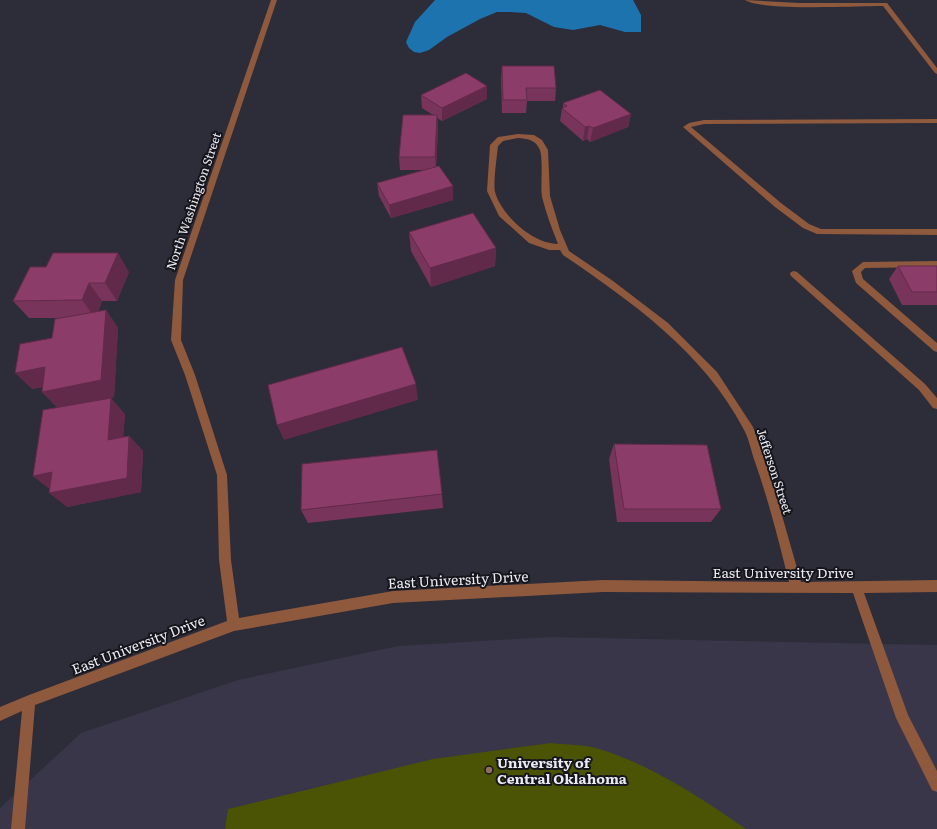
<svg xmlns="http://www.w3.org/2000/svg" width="937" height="829" viewBox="0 0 937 829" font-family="Literata,serif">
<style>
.built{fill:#383648}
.green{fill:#4b5404}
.water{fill:#1d73ae}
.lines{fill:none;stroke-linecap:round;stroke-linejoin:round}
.minor{fill:#8e593d;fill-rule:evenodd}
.wall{fill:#78345a}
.shaded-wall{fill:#622a4a}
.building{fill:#8c3c69;stroke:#622a4a}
.education-dot{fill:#8d6e63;stroke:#16151b;stroke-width:1.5}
.labels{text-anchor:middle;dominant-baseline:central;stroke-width:4;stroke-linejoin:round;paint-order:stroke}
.street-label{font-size:12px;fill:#ebebf4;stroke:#16151b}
.near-street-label{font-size:14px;fill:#ebebf4;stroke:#16151b}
.near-poi-label{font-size:14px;font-weight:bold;fill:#ebebf4;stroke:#16151b;text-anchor:start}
</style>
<rect width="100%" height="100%" fill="#2d2c39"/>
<path class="built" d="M550,637L937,645V829H0V808L81,733L238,680L398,646Z"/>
<path class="green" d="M551,743C566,745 585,744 599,749C650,764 703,799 746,829H225L228,809L433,759Z"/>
<path class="water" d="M435,0H633L641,15V32H625L600,25L573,30L554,27L526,13L509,12H497L480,19L447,37L429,50L420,53L414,52L409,48L406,42L415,22Z"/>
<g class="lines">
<g class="minor">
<path d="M271,0H277L183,280L181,340L195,375L227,475L231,560L239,618L393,591L603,580L789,582C779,542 769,502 755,462C751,451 749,438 743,428C703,352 632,302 563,255L560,250H549L529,243L499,216L487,191L490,145L498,137L518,134L534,135L542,140L548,150L550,196L560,230L569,251L613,281L668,323L717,372L753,427L773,484L801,582L937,580V592L864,593L908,715L937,771V792L932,790L896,718L853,593L603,592L393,603L234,631L35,705L25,829H11L22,711L0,721V707L29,695L227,621L219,560L217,475L185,375L171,340L175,280ZM518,138C527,139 534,139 539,148C544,157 540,185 542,197C546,213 552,229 558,244C533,244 502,216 495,192C493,183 497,156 498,146L503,141Z"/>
<path d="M745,0L799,3H887L937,68V74L935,73L883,6C859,6 762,11 745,0Z"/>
<path d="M937,119V123L704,124L691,127L781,203L809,224L821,229H937V235L817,234L803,228L775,207L683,127L689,123L704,120Z"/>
<path d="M937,261V267L865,268L861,272L863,279L937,343V352L934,351L856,283L852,271L863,262Z"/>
<path d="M794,271L797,272L925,384L937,398V409L933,408L919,390L791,276L790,274L791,272Z"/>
</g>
</g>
<g class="wall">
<path d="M502,66L556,88L555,101H527L526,113H502L501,79Z"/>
<path d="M487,86V99L442,121L437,118L438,129L436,167L453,200L391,218L379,196L377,183L424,170H400L399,157L433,115L422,108L421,95Z"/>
<path d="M563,103L631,114L628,127L590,142L587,139L583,141L560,121L562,108H563Z"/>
<path d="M409,232L496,248L495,266L431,287L411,251Z"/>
<path d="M898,266H937V305H902L889,279Z"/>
<path d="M129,272L117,301H102L98,312L106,310L118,328L114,397L73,405L125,414L123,437L129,436L143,451L141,492L67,507L50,489L33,476L58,408L42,392V387L32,389L61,318H29L13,301Z"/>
<path d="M614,444L721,509L711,522H617L609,459Z"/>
<path d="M442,494L443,508L308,523L301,510Z"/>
</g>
<g class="shaded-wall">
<path d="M487,86V99L442,121V108Z"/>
<path d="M631,114L628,127L590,142L593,128Z"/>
<path d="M437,115L438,129L436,170L435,157Z"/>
<path d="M589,126L587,139L583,141L585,127Z"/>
<path d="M453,186V200L391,218L389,205Z"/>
<path d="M496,248L495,266L431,287L430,268Z"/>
<path d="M118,253L129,272L117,301L105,283Z"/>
<path d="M89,283L102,301L95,318L82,300Z"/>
<path d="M106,310L118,328L114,397L58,408L42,392Z"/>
<path d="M45,367L60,384L32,389L15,373Z"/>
<path d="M416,384L418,400L284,440L277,425Z"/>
<path d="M111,398L125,414L122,456L108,440Z"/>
<path d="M129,436L143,451L141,492L67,507L49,493Z"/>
<path d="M52,472L51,490L33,476Z"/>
</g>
<g class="building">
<path d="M502,66H554L556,88H526L527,100H503Z"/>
<path d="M466,73L487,86L442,108L421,95Z"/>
<path d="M600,90L631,114L593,128L589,126L585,127L562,108L567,106L563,103Z"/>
<path d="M403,115H437L435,157H399Z"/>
<path d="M439,166L453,186L389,205L377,183Z"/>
<path d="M473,213L496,248L430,268L409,232Z"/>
<path d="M53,253H118L105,283H89L82,300L13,301L30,267H46Z"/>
<path d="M898,266H937V292H912Z"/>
<path d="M106,310L101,380L42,392L45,367L15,373L20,344L52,338L55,319Z"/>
<path d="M402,347L416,384L277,425L268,385Z"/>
<path d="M111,398L108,440L129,436L127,478L49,493L52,472L33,476L43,410Z"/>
<path d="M614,444L707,445L721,509H624Z"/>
<path d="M437,450L442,494L301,510L302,464Z"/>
</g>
<circle class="education-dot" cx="489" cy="770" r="4"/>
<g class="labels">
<g class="street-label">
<text transform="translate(193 201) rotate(-71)">North Washington Street</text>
<text transform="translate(775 471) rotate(72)">Jefferson Street</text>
</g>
<g class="near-street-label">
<text x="783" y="572">East University Drive</text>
<text transform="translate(458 579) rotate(-3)">East University Drive</text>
<text transform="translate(138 644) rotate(-21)">East University Drive</text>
</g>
<g class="near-poi-label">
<text x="497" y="762">University of<tspan x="497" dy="16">Central Oklahoma</tspan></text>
</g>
</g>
</svg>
